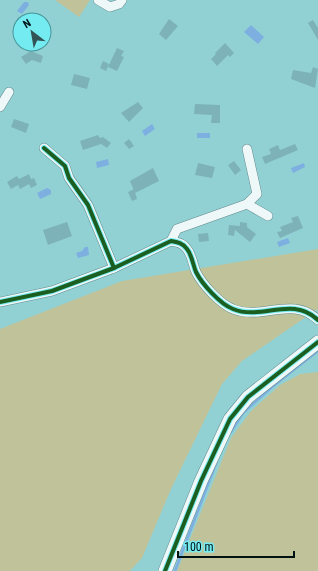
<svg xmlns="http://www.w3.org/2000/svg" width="318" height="571" viewBox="0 0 318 571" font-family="'Roboto Condensed',sans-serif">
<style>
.green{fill:#c0c399}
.water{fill:#7dafe1}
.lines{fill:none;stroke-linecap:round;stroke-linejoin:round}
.stream{stroke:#7dafe1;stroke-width:2.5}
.building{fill:#7db2b9}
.minor-casing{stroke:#60898b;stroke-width:10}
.secondary-casing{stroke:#60898b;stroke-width:14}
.minor{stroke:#eef8f9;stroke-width:9}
.secondary{stroke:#eef8f9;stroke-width:13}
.cycleway-casing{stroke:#74ebf1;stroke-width:6}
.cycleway{stroke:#1b5e20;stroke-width:4}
</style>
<rect width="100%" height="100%" fill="#91d1d4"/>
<g class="green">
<path d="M55,0H90L79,17Z"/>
<path d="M318,249V311L316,310L242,361L222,384L171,489L142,558L130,571H0V329L122,281Z"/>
<path d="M318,372V571H177L231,438L251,411L280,385L300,374Z"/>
</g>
<g class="water">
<path d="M24,2H28L29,5L22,14L17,11Z"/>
<path d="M251,25L264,37L258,44L244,32Z"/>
<path d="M152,124L155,129L145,136L142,131Z"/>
<rect x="197" y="133" width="13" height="5"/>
<path d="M108,159L109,165L97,168L96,162Z"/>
<path d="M304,163L305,167L293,173L291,168Z"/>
<path d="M47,188L51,190V194L40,199L37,193Z"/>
<path d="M288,238L290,243L279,247L277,242Z"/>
<path d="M85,247H88L89,255L78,258L76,253L82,251Z"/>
</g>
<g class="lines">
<g class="stream">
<path d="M231,432L243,413L272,387L318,351"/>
<path d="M175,571L217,461"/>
</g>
</g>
<g class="building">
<path d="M169,19L178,26L166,40L159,34Z"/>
<path d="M313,20L318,28V40L308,23Z"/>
<path d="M225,43L234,53L230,57L228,55L217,66L211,59L216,54L215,53Z"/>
<path d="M117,48L124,51L121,56L124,57L117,71L108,67Z"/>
<path d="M31,51L43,56L41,63L32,60L26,64L21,57Z"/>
<path d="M103,61L109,64L106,71L100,68Z"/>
<path d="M313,67L318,69L315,88L291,79L293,70L311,73Z"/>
<path d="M74,74L90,78L87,89L71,85Z"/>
<path d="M138,102L143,108L129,122L121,113Z"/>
<path d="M195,104L220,105V123H211L212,115L194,114Z"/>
<path d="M14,119L29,124L26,133L11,127Z"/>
<path d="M98,135L100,138L103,137L111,143L107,148L101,144L83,150L80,141Z"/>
<path d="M129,139L134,146L129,149L124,143Z"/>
<path d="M295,144L298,150L265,164L262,157L271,154L269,149L278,145L280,150Z"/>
<path d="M234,161L241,170L235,175L228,165Z"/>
<path d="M198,163L215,167L212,178L195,175Z"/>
<path d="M153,168L159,181L135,193L130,181Z"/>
<path d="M29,174L31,179L34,178L37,185L31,188L29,184L20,189L18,185L11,189L7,182L17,176L19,179Z"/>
<path d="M134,189L137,199L132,201L128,192Z"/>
<path d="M298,216L303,228L280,238L277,232L282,231L280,227L293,222L291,218Z"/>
<path d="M67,222L72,236L48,245L43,230Z"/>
<path d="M240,222L247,223V227L256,234L250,242L235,230L234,236L228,235L229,225L240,226Z"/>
<path d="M208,233L209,241L199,242L198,234Z"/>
</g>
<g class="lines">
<defs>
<g id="minor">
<path d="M98,0L110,7L119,4L122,0"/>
<path d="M0,107L9,92"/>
<path d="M44,148L65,166L69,178L88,205L114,268"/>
<path d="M247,204L257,194L247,149"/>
<path d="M171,241L177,229L247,204L268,216"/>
<path d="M0,302L52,291L114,268L171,241C177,242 183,243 187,249C192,255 193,265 196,272C202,284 220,304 233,309C262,321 292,295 318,320"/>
</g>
<path id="secondary" d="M165,571L201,481L230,419L248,397L318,342"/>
</defs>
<use href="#minor" class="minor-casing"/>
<use href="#secondary" class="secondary-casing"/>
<use href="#minor" class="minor"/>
<use href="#secondary" class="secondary"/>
<defs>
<g id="cycleway">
<path d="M44,148L65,166L69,178L88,205L114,268"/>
<path d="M0,302L52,291L114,268L171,241C177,242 183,243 187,249C192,255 193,265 196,272C202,284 220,304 233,309C262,321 292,295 318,320"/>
<path d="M165,571L201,481L230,419L248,397L318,342"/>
</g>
</defs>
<use href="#cycleway" class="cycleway-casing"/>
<use href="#cycleway" class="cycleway"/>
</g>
<g transform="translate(32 32) rotate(329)"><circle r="19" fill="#74ebf1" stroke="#469498"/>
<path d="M0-3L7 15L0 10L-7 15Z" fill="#335456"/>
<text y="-6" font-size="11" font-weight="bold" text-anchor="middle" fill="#001112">N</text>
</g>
<path d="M178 551v6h116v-6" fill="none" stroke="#001112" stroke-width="2"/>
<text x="184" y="551" font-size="12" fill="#001112" stroke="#74ebf1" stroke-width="3" paint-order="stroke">100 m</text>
</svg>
